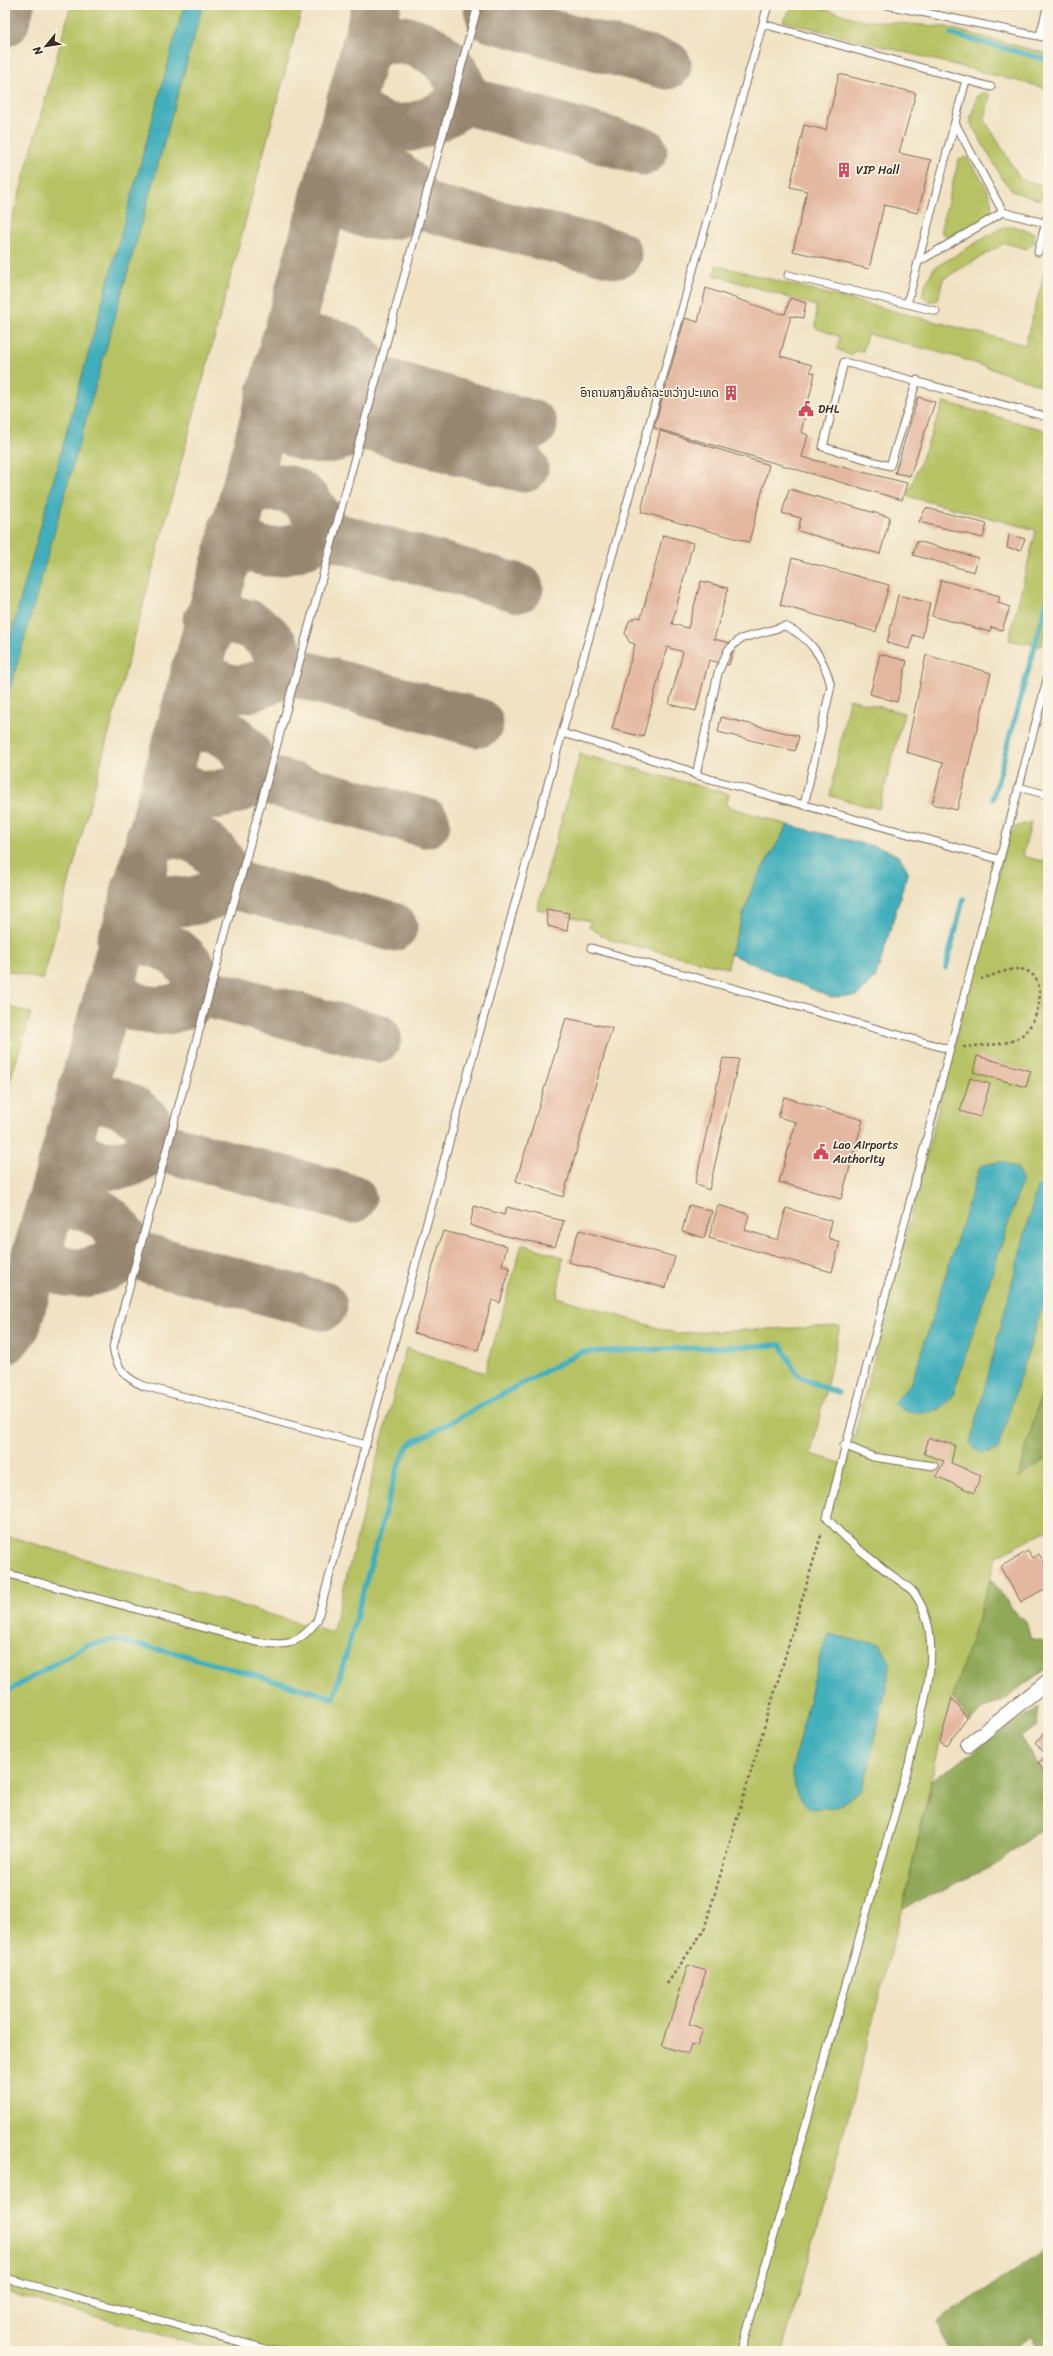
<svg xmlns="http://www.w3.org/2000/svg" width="1053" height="2356" viewBox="0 0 1053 2356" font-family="Sriracha,'Noto Sans Lao',sans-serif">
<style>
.green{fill:#b6c263;stroke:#787640}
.forest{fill:#90a859;stroke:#66693c}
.water{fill:#3faebb;stroke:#3d6c6c}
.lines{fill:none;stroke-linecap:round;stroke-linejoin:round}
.stream{stroke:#3faebb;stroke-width:5.5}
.taxiway{stroke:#968670;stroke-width:49}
.building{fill:#e4b7a0}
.lane-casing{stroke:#7a6a58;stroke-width:9}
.street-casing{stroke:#7a6a58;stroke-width:16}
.path{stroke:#7a6a58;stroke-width:2.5;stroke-dasharray:3 3;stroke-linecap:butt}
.lane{stroke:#fff;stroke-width:7}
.street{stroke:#fff;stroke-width:14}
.labels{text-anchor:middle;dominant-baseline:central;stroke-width:3.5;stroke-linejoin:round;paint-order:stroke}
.poi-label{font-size:12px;fill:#3b2a1e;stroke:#fcf5e5;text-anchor:start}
</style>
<rect width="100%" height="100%" fill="#fcf5e5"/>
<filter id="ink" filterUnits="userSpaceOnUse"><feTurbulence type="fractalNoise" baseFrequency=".025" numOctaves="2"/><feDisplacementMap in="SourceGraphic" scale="8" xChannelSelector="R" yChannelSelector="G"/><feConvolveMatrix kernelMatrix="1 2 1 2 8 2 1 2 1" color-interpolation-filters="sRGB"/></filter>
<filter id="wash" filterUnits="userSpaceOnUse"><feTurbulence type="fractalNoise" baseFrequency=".012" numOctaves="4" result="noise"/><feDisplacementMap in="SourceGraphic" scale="16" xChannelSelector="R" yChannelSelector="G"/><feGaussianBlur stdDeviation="0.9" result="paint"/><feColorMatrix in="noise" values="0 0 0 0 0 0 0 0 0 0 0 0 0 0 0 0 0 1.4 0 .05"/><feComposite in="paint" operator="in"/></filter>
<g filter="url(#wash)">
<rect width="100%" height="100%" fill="#f0e2c3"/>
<g class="green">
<path d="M71,5H303L43,980L5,970V246Z"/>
<path d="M811,5L861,20L946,27L1048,54V89L783,21C789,7 797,5 811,5Z"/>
<path d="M984,92L990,95L985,120L1021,180L1045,185L1046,191L1039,200L1014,192L1005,183L971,124V116L978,95Z"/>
<path d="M964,157L968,159C978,175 1000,199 988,219L949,237L942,233L941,228L959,159Z"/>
<path d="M1013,226L1034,233V242L1027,249L1005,243L943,279L938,300L931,302L922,296L926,283L934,268L1001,228Z"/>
<path d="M1048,260V388L957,357L867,334L863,351H854L851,356L837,349L840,337L816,328V306L715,275L716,265L1025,345Z"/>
<path d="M944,402L1048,431V624L1041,646L1009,640L1036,530L907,496Z"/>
<path d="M849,699L904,713L879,809L830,796Z"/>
<path d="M580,754L729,794L726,806L788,825L754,883L730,954L728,968L610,940L589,927L590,921L537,909Z"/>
<path d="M1031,822L1023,856L1048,863V1369L1019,1477L1048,1457V1530L997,1556L940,1742L902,1909L834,2169L782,2351H220L5,2292V1535L332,1633L406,1348L485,1373L522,1244L563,1257L557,1297L675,1333L840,1326L811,1454L847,1465L1008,836L1015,827Z"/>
<path d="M5,1006L31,1013L5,1097Z"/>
</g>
<g class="forest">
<path d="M1048,1369V1457L1018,1478Z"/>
<path d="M991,1579L1016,1614L1026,1622L1031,1638L1048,1642V1667L1004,1699L981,1710L970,1722L952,1698Z"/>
<path d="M1039,1706L1037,1726L1022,1737L1030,1753L1048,1781V1823L999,1863L902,1909L932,1780Z"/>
<path d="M1048,2248V2351H1039L1031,2337L1009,2351H949L937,2322Z"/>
</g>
<g class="water">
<path d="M184,5H203L5,707V656Z"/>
<path d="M788,825L885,849L900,857L908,871L876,977L858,996L830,997L730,954L754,883Z"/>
<path d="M1002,1161L1018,1169L1022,1181L953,1395L939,1411L912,1413L893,1404L912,1382L980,1166Z"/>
<path d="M1048,1183V1289L997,1451L981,1453L970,1444L1037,1187Z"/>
<path d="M829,1634L854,1640L880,1643L891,1665L870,1762L862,1791L836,1807L810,1809L796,1794L792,1769L821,1652Z"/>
</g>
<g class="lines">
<g class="stream">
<path d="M951,34L1048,60"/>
<path d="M993,798L1048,598"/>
<path d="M946,968L963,899"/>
<path d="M5,1693L85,1646L114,1640L180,1654L334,1698L396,1472L408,1445L581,1352L781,1345C788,1354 790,1365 796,1372C803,1381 827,1388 838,1393"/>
</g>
<g class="taxiway">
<path d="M487,5L491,18L667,65"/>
<path d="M5,22L10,5"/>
<path d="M367,42C414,32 454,51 465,100L643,151"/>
<path d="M350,103C386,145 427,128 465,100"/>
<path d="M333,166C368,158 407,168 418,205L617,254"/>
<path d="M325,194C360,212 379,227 418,205"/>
<path d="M284,345C325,336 352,340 373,379L533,425"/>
<path d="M271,392C308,376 340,395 363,425L524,468"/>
<path d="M266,412C299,441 322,450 363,425"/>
<path d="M244,491C290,481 308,491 325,534L519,588"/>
<path d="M233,528C256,567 294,551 325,534"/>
<path d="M207,622C252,613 270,634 289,671L479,723"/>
<path d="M195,670C234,700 248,690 289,671"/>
<path d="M167,776C200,806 225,796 260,778C244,740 222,720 180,730"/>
<path d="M260,778L426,823"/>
<path d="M150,837C190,826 219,846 231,884L393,927"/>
<path d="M135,891C175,904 193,909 231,884"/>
<path d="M121,941C161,936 190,953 203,992L377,1038"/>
<path d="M109,989C136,1016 174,1018 203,992"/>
<path d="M80,1099C114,1096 149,1110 159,1146L352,1199"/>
<path d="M67,1147C101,1172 124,1172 159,1146"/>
<path d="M51,1204C91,1201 115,1216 131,1254L323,1306"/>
<path d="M36,1255C69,1284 96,1274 131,1254"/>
<path d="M5,1340L16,1326L67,1147L377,5"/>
</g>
</g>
<g id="blocks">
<g class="building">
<path d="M839,74L916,93L899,153L931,160L918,213L884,205L869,269L793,251L807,191L790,187L804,125L826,130Z"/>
<path d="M706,288L778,313L785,314L790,298L806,303L803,318L791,316L780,356L812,365L810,372L815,373L801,432L808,435L802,457L907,483L902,500L654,428L685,318L698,322Z"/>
<path d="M918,397L935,402L910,476L895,473Z"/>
<path d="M660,431L769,465L749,542L641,512Z"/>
<path d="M789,489L890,517L880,554L798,531L801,518L782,513Z"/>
<path d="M926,508L987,524L983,538L919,522Z"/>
<path d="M1009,534L1025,539L1020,550L1007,548Z"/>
<path d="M663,535L693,543L672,624L688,628L701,581L728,588L714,639L735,644L729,665L709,660L696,711L669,704L683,652L667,647L643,737L612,729L635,644L629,642L625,633L629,621L637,617L641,618Z"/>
<path d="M917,541L978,558L974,572L913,555Z"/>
<path d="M792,558L889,585L876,632L780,605Z"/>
<path d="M941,580L1000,596L998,603L1010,607L1002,630L991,627L990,632L932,616Z"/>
<path d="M898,595L930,603L922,638L913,635L909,649L887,643Z"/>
<path d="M880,654L907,661L897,702L870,694Z"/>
<path d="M926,655L991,673L957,810L932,804L943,763L906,752Z"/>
<path d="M721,717L799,736L795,751L718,732Z"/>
<path d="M546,909L569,913L567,931L548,926Z"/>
<path d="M566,1018L612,1028L563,1197L516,1181Z"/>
<path d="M977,1056L1031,1071L1026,1087L973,1072Z"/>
<path d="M723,1058L739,1059L709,1190L695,1184Z"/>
<path d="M970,1078L990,1084L980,1117L960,1111Z"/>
<path d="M784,1097L863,1120L841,1199L779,1182L796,1122L778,1117Z"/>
<path d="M689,1205L712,1211L704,1238L682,1231Z"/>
<path d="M718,1205L749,1214L745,1230L778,1240L786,1208L832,1221L828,1238L840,1242L832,1272L709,1238Z"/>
<path d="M474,1206L504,1215L507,1207L564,1221L555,1247L497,1234L470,1225Z"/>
<path d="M579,1230L675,1257L666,1288L568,1262Z"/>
<path d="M443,1231L507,1246L502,1265L510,1268L500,1303L492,1300L478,1350L414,1333Z"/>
<path d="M929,1438L955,1445L951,1463L981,1475L974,1493L936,1476L944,1461L924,1454Z"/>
<path d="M1028,1551L1032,1558L1039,1554L1048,1569V1587L1021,1602L1000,1567Z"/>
<path d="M952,1698L967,1718L947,1746L940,1742Z"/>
<path d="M1048,1730V1776L1038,1763L1047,1756L1035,1742Z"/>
<path d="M688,1965L706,1971L689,2024L703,2029L697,2046L691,2044L688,2054L662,2046Z"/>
</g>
</g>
</g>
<g filter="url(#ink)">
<use href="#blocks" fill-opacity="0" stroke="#7a6a58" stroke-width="1"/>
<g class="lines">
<defs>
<g id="lane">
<path d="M887,5L1048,38"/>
<path d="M763,24L991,87"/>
<path d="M1040,35L1048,5"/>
<path d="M955,123L1003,212"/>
<path d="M1038,252L1048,215"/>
<path d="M918,262L1003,212L1048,224"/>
<path d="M788,275L936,311"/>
<path d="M907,304L966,80"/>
<path d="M917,380L890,466L823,447L844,362L1048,417"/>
<path d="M562,733L687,770L696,775"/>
<path d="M1018,787L1048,795"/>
<path d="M804,805L831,686C824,658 811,638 785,626L740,639L728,650L718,673L696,775L998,859"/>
<path d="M591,948L948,1049"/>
<path d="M366,1445L144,1386C125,1378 116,1368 113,1347L478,5"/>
<path d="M844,1445L873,1457L934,1466"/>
<path d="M5,1573L256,1642C287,1646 297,1646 317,1621L562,733L768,5"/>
<path d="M5,2278L273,2351"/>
<path d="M741,2351L909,1764C920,1713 949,1641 914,1593C909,1586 898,1580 890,1574C868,1556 845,1540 827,1518L1048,676"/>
</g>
<path id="street" d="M968,1745L1048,1681"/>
</defs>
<use href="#lane" class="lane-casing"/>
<use href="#street" class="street-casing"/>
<g class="path">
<path d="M963,1047C979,1045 999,1046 1014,1040C1040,1030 1053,973 1020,969C1009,968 992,976 981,979"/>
<path d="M667,1984L704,1930L822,1532"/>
</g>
<use href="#lane" class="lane"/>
<use href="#street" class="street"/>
</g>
</g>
<defs>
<symbol id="building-bare" viewBox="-9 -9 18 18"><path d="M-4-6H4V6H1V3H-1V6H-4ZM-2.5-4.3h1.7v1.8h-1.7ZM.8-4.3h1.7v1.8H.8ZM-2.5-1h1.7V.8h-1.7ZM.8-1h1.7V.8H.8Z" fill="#d1495b" stroke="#fcf5e5" stroke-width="2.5" paint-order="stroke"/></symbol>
<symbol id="civic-bare" viewBox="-9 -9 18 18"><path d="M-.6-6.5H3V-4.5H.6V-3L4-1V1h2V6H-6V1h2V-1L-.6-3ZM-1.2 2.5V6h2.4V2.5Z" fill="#d1495b" stroke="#fcf5e5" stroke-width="2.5" paint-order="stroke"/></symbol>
</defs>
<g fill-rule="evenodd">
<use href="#building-bare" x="833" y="159" width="22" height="22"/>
<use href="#building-bare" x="720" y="382" width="22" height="22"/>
<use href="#civic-bare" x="795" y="398" width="22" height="22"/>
<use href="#civic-bare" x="810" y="1141" width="22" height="22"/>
</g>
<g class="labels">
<g class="poi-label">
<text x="856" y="170">VIP Hall</text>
<text x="719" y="393" text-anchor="end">ົອາຄານສາງສິນຄ້າລະຫວ່າງປະເທດ</text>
<text x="818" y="409">DHL</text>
<text x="833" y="1145">Lao Airports<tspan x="833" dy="14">Authority</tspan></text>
</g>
</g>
<rect width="1053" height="2356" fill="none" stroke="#fcf5e5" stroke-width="20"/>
<g transform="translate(46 46) rotate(240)" stroke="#fcf5e5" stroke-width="3" paint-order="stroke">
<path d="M0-3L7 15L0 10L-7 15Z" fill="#3b2a1e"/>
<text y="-6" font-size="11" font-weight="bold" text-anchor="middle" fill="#3b2a1e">N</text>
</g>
</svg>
